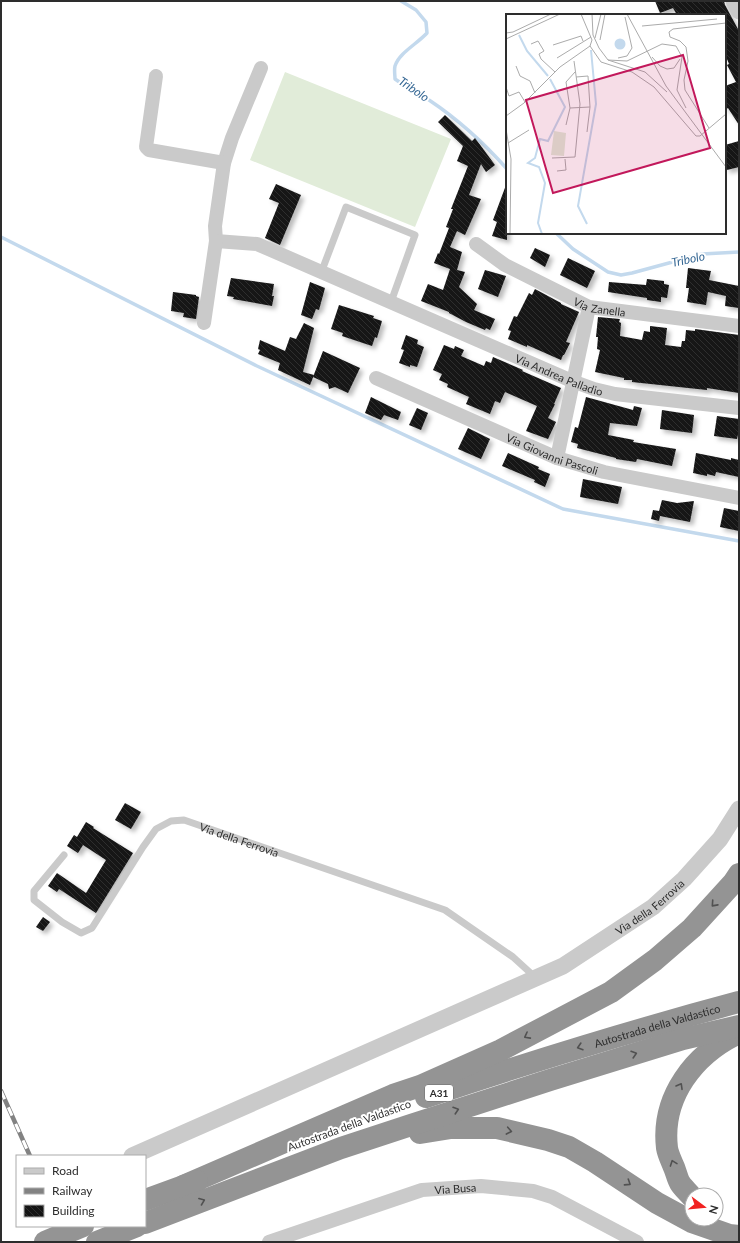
<svg xmlns="http://www.w3.org/2000/svg" width="740" height="1243" viewBox="0 0 740 1243" font-family="Lato,sans-serif">
<style>
.pitch{fill:#e1ecd9}
.lines{fill:none;stroke-linecap:round;stroke-linejoin:round}
.stream{stroke:#c3d9ed;stroke-width:3.5}
.building{fill:url(#building-back-hatch);filter:url(#shadow)}
.service{stroke:#cacaca;stroke-width:7}
.minor{stroke:#cacaca;stroke-width:14}
.tertiary{stroke:#cacaca;stroke-width:17}
.motorway{stroke:#949494;stroke-width:22}
.rail-casing{stroke:#828282;stroke-width:4.5}
.rail{stroke:#fff;stroke-width:3;stroke-dasharray:9;stroke-linecap:butt}
.motorway-bridge{stroke:#949494;stroke-width:22}
.oneway{stroke:#515151}
.labels{text-anchor:middle;dominant-baseline:central;stroke-width:4;stroke-linejoin:round;paint-order:stroke}
.shield{fill:#fff;stroke:#6c6c6c;stroke-width:1}
.shield-label{font-size:10px;font-weight:bold;fill:#2d2d2d}
.street-label{font-size:11px;fill:#2d2d2d;stroke:#fff}
.water-label{font-size:12px;font-style:italic;fill:#356794;stroke:#fff}
.inset-river{fill:none;stroke:#c3d9ed;stroke-width:2}
.inset-road{fill:none;stroke:#ababab;stroke-width:1}
.view{fill:#c2185b;fill-opacity:0.15;stroke:#c2185b;stroke-width:2}
.inset-edge{fill:none;stroke:#2d2d2d;stroke-width:2}
</style>
<defs>
<pattern id="building-back-hatch" width="6" height="6" patternUnits="userSpaceOnUse"><rect width="6" height="6" fill="#141414"/><path d="M-1 5l2 2M0 0l6 6M5-1l2 2" fill="none" stroke="#2e2e2e"/></pattern>
<filter id="shadow"><feDropShadow dx="3.5" dy="3.5" stdDeviation="2" flood-color="#0004"/></filter>
</defs>
<rect width="100%" height="100%" fill="#fff"/>
<path class="pitch" d="M285,72L451,139L415,227L250,160Z"/>
<g class="lines">
<g class="stream">
<path d="M401,1L416,10L426,22L427,33C417,44 399,53 395,66C394,70 395,75 395,79C406,87 418,92 429,100C459,120 484,143 507,169"/>
<path d="M556,233L573,249L608,272L621,275L632,273L702,254L739,252"/>
<path d="M1,237L257,366L563,509L739,541"/>
</g>
</g>
<g class="building">
<path d="M655,1H724L725,5L739,31V125L728,108L725,110V86L736,82L727,65L729,64L725,54V15H677L673,8L660,13Z"/>
<path d="M445,115L472,141L475,138L495,165L486,172L481,164L469,195L481,199L465,235L457,231L450,247L462,252L457,270L465,272L459,287L477,304L474,310L495,319L490,330L486,328L485,330L466,322L449,313V312L421,301L428,284L443,290L450,269L434,263L438,253L439,254L449,228L446,227L453,209H451L468,166L457,161L463,146L438,122Z"/>
<path d="M739,141V167L727,170L725,164V145Z"/>
<path d="M276,184L301,195L280,245L265,238L279,203L269,199Z"/>
<path d="M506,185L507,186V240L492,236L497,222L493,220Z"/>
<path d="M535,248L550,255L545,267L530,258Z"/>
<path d="M568,258L595,271L587,288L560,275Z"/>
<path d="M688,268L711,271L709,280L739,286V308L725,306L726,296L708,292L706,305L687,302L689,288H686Z"/>
<path d="M485,270L506,276L498,297L478,289Z"/>
<path d="M231,278L274,284L272,296H274L272,306L233,299L234,297L227,296Z"/>
<path d="M647,279L664,281V284L669,285L667,298L661,297V302L647,300V298L608,292L609,282L646,285Z"/>
<path d="M310,282L325,288L319,310L316,309L312,319L301,315Z"/>
<path d="M535,289L561,303V304L579,312L566,342L570,343L564,355H563L561,360L527,345V347L508,339L511,331L508,330L514,316L517,317L529,293L532,295Z"/>
<path d="M173,292L196,295V296L199,297L196,319L183,317L184,313L171,311Z"/>
<path d="M339,305L374,316L373,318L382,321L377,338L375,337L372,346L342,336L343,333L331,329Z"/>
<path d="M598,317L620,319L619,322L621,323L620,336L642,340L644,331L650,332V326L667,328L665,345L681,347L682,341H685L686,330L695,331V329L739,335V393L707,388V390L632,382V380H624V378L595,372L600,350L597,349L598,337H596Z"/>
<path d="M304,323L314,328L303,372L314,375L310,385L278,370L280,363L258,354L260,350L258,349L260,340L285,351L290,337L296,339Z"/>
<path d="M406,335L418,340L417,344L424,347L417,367L410,365V367L399,363L404,350L401,349Z"/>
<path d="M444,345L454,349L455,346L464,350L461,356L484,366L486,361L491,363L493,357L523,370L522,371L561,388L554,404H555L548,418L556,422L548,439L526,431L537,406L505,392L500,403L495,401L490,414L466,404L469,397L447,387L448,384L439,380L442,374L433,370Z"/>
<path d="M323,351L360,368L348,393L335,387L329,389L328,384L313,377Z"/>
<path d="M371,397L401,412L398,420L384,415L381,420L365,413Z"/>
<path d="M586,397L633,410L634,406L642,408L637,426L610,423L608,435L634,440L633,442L676,449L672,466L637,459L636,462L616,459V458L577,448L578,444L571,442L575,427L578,428Z"/>
<path d="M417,408L428,413L421,430L409,425Z"/>
<path d="M662,410L694,415L692,433L660,429Z"/>
<path d="M717,416L739,419V430L737,439L714,436Z"/>
<path d="M468,428L490,439L481,459L458,449Z"/>
<path d="M508,453L539,467L538,469L550,474L545,487L534,482L535,480L502,466Z"/>
<path d="M696,453L731,460V458L739,460V477L716,472L715,476L707,474V476L693,473Z"/>
<path d="M583,479L622,487L618,504L580,497Z"/>
<path d="M662,500L677,503L694,501L690,522L660,516L659,521L651,519L653,510L659,511Z"/>
<path d="M724,508L739,511V531L720,527Z"/>
<path d="M125,803L141,812L131,829L115,820Z"/>
<path d="M86,822L94,827L93,828L133,853L96,913L59,889L57,892L48,886L57,873L86,893L106,860L83,845L78,853L67,846L74,835L77,837Z"/>
<path d="M43,917L50,922L43,931L36,927Z"/>
</g>
<g class="lines">
<g class="service">
<path d="M321,273L346,207L415,235L391,302"/>
<path id="s1" d="M64,855L34,891V900L62,922L81,933L92,928L143,847L156,829L171,821L184,820L445,910L513,957L536,978"/>
</g>
<g class="minor">
<path id="s2" d="M261,68L232,138L224,163L215,226L216,241L257,244L572,381L594,389L615,394L739,408"/>
<path d="M156,76L146,147L149,150L224,163"/>
<path id="s3" d="M476,244L505,265L589,307L739,326"/>
<path d="M204,323L216,241"/>
<path id="s4" d="M376,378L557,458L604,472L739,498"/>
<path d="M557,458L589,307"/>
<path id="s5" d="M269,1242L422,1190L481,1186L533,1191L552,1197L637,1242"/>
</g>
<g class="tertiary">
<path d="M734,1L739,11"/>
<path id="s6" d="M132,1156L563,966L653,907L684,879L720,839L739,809"/>
</g>
<g class="motorway">
<path id="s7" d="M426,1097C530,1062 634,1030 739,1002"/>
<path d="M420,1133L451,1128H497L548,1140L569,1147L595,1162L657,1203L692,1222L729,1235L739,1236"/>
<path d="M183,1186L393,1095L420,1086L501,1050L611,992L655,960L692,928L733,883L739,874"/>
<path d="M692,1197C688,1192 683,1188 680,1183C677,1178 676,1171 673,1165C671,1160 668,1154 667,1148C661,1097 694,1054 739,1033"/>
<path d="M145,1200L197,1181"/>
<path d="M145,1223L341,1148L411,1125L550,1080L683,1039L739,1026"/>
</g>
<defs>
<g id="rail">
<path d="M1,1091L30,1156"/>
<path d="M56,1226L64,1242"/>
<path d="M63,1226L71,1242"/>
</g>
</defs>
<use href="#rail" class="rail-casing"/>
<use href="#rail" class="rail"/>
<g class="motorway-bridge">
<path d="M45,1242L83,1226"/>
<path d="M97,1242L137,1226"/>
</g>
</g>
<defs><path id="oneway-chevron" d="M-2-3.5L2.5 0L-2 3.5" fill="none" stroke-width="1.6" stroke-linecap="round" stroke-linejoin="round"/></defs>
<g class="oneway">
<use href="#oneway-chevron" transform="translate(714 904) rotate(132)"/>
<use href="#oneway-chevron" transform="translate(527 1036) rotate(152)"/>
<use href="#oneway-chevron" transform="translate(580 1047) rotate(163)"/>
<use href="#oneway-chevron" transform="translate(634 1054) rotate(-17)"/>
<use href="#oneway-chevron" transform="translate(680 1086) rotate(-60)"/>
<use href="#oneway-chevron" transform="translate(456 1110) rotate(-18)"/>
<use href="#oneway-chevron" transform="translate(509 1131) rotate(11)"/>
<use href="#oneway-chevron" transform="translate(673 1163) rotate(-110)"/>
<use href="#oneway-chevron" transform="translate(628 1183) rotate(33)"/>
<use href="#oneway-chevron" transform="translate(202 1201) rotate(-21)"/>
</g>
<g class="labels">
<rect class="shield" x="425" y="1085" width="28" height="16" rx="3"/>
<g class="shield-label">
<text x="439" y="1093">A31</text>
</g>
<g class="street-label">
<text stroke="none"><textPath href="#s3" startOffset="140">Via Zanella</textPath></text>
<text stroke="none"><textPath href="#s2" startOffset="551">Via Andrea Palladio</textPath></text>
<text stroke="none"><textPath href="#s4" startOffset="192">Via Giovanni Pascoli</textPath></text>
<text stroke="none"><textPath href="#s1" startOffset="332">Via della Ferrovia</textPath></text>
<text stroke="none"><textPath href="#s6" startOffset="576">Via della Ferrovia</textPath></text>
<text stroke="none"><textPath href="#s7" startOffset="242">Autostrada della Valdastico</textPath></text>
<text transform="translate(349 1125) rotate(-20)">Autostrada della Valdastico</text>
<text stroke="none"><textPath href="#s5" startOffset="195">Via Busa</textPath></text>
</g>
<g class="water-label">
<text transform="translate(414 89) rotate(34)">Tribolo</text>
<text transform="translate(688 259) rotate(-12)">Tribolo</text>
</g>
</g>
<g transform="translate(506 14)">
<rect width="220" height="220" fill="#fff"/>
<path d="M48,117L60,119L58,142L45,141Z" fill="#e1ecd9"/>
<path d="M108.5 30a5.5 5.5 0 1 1 11 0a5.5 5.5 0 1 1-11 0Z" fill="#c3d9ed"/>
<path class="inset-river" d="M13,21L21,37L42,62M81,210L72,192L90,90L85,36M36,220L32,209L39,169L33,153L22,149L29,144L34,125L42,127L59,93L44,65"/>
<path class="inset-road" d="M75,0L86,26L84,32M86,0L87,21L93,34M121,0L160,72L220,153M136,12L211,5M0,19L7,18L45,0M89,24L95,0M0,25L54,0M94,26L99,0M25,30L32,27L38,37L33,40L35,45L49,58M47,31L75,22L77,27M84,32L95,48L126,58L148,73L190,122H194L220,100M93,34L102,46L139,58L161,78M146,43L154,52L161,55L168,54L174,45M51,44L85,23M112,44L121,42L126,34L119,3M102,46L121,47L156,30L170,32L176,43L171,76L180,94M10,52L14,62L24,67L29,79M70,63L82,62L84,93L81,118M0,73L3,82L13,78L19,88M64,94L84,93M0,102L18,89L54,53L84,32M60,111L64,94L60,68L69,58M203,114L179,76L178,66L182,47L180,33L174,27L164,23L163,18L167,15L220,9M0,115L5,145L4,220M2,129L23,116M46,144L69,143L74,90L68,47M51,157L60,156L59,145"/>
<path class="view" d="M177,41L204,134L47,179L20,86Z"/>
<rect width="220" height="220" class="inset-edge"/>
</g>
<rect width="740" height="1243" fill="none" stroke="#2d2d2d" stroke-width="4"/>
<rect x="16" y="1155" width="130" height="72" fill="#ffffff" stroke="#ababab"/>
<rect x="24" y="1168" width="20" height="6" fill="#cacaca" stroke="#ababab"/>
<text x="52" y="1175" font-size="12" fill="#2d2d2d">Road</text>
<rect x="24" y="1188" width="20" height="6" fill="#828282" stroke="#ababab"/>
<text x="52" y="1195" font-size="12" fill="#2d2d2d">Railway</text>
<rect x="24" y="1205" width="20" height="12" fill="url(#building-back-hatch)" stroke="#ababab"/>
<text x="52" y="1215" font-size="12" fill="#2d2d2d">Building</text>
<g transform="translate(704 1207) rotate(106)"><circle r="19" fill="#ffffff" stroke="#ababab"/>
<path d="M0-3L7 15L0 10L-7 15Z" fill="#f12221"/>
<text y="-6" font-size="11" font-weight="bold" text-anchor="middle" fill="#2d2d2d">N</text>
</g>
</svg>
